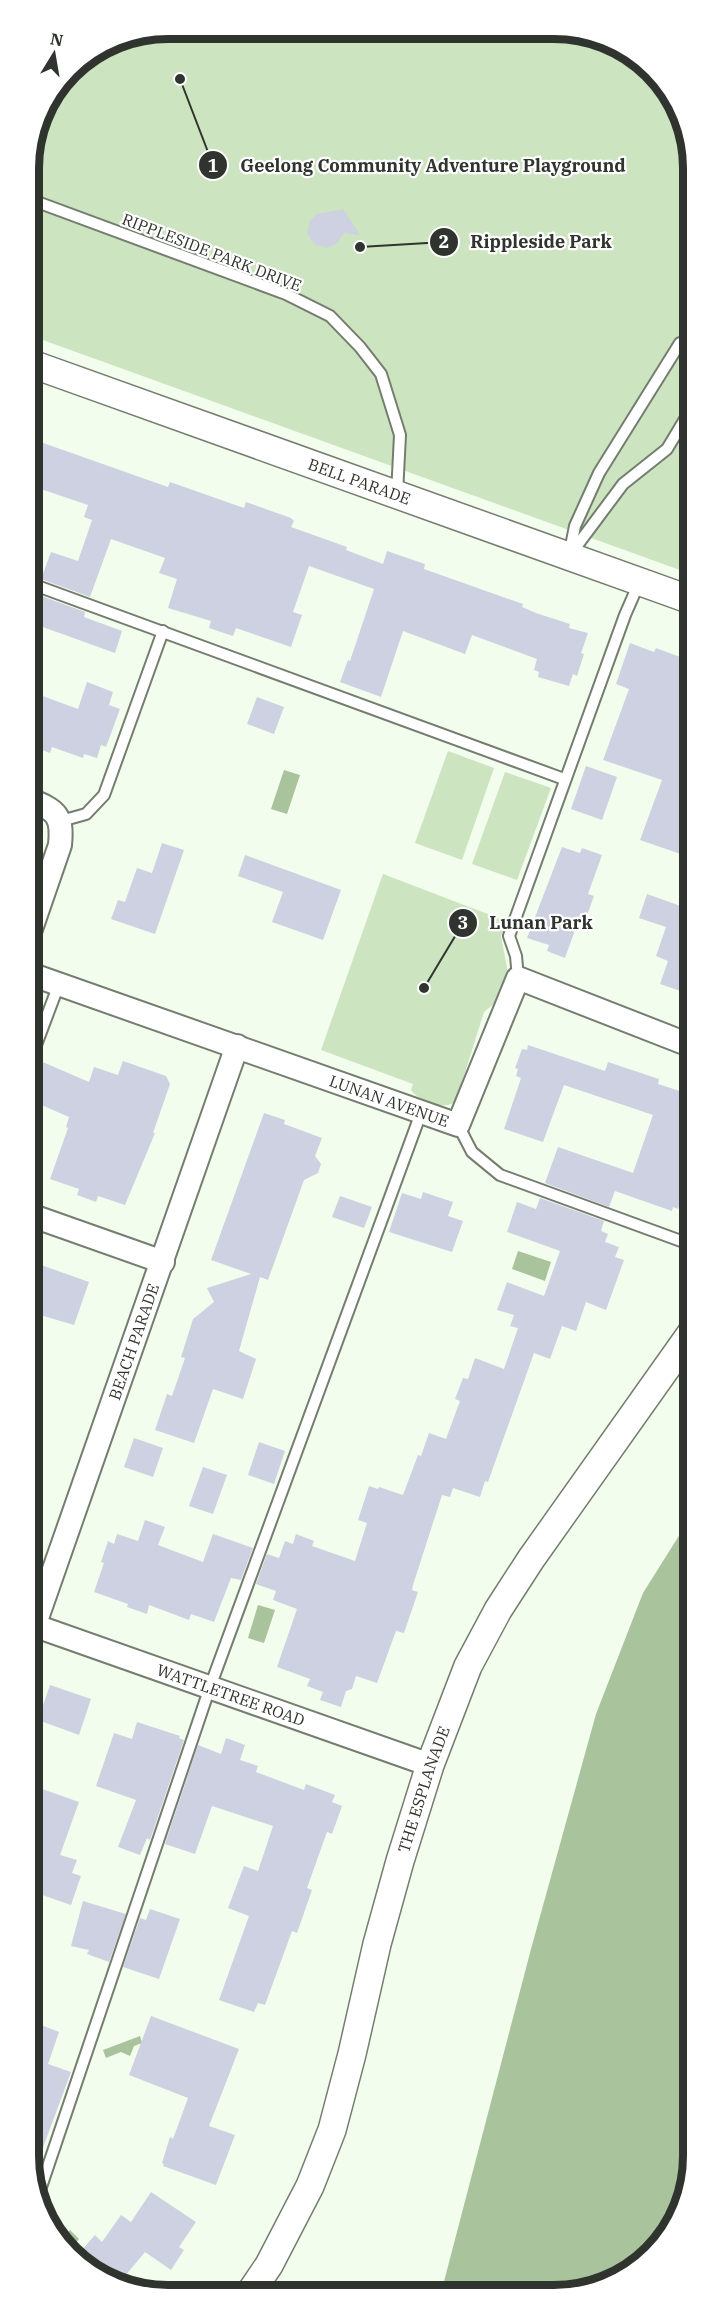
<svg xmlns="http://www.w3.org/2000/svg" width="722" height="2324" viewBox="0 0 722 2324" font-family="'IBM Plex Serif',serif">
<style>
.green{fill:#cce4bf}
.water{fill:#a9c39c}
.building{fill:#ced1e1}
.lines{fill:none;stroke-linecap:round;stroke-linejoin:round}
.service-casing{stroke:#747d6f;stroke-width:14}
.minor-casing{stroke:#747d6f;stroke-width:26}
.tertiary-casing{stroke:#747d6f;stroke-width:30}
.service{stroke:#fff;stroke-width:10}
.minor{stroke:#fff;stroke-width:22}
.tertiary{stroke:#fff;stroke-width:27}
.labels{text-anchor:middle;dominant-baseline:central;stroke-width:4.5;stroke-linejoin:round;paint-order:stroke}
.street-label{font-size:16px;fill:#30342e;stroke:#fff}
.rim{fill:none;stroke:#30342e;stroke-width:8}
.leader{fill:none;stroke:#30342e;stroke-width:2}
.callout-dot{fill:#30342e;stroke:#fff;stroke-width:2}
.mark-label{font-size:18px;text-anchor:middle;font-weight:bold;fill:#fff}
.callout-label{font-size:18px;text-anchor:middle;font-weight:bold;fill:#30342e;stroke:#fff;stroke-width:4.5;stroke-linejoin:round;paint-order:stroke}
</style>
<rect width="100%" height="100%" fill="#f3fded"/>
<g class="green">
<path d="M168,29L582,31L653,70L691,141V574L29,335V159L39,114L70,69L115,39Z"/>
<path d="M448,751L494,768L462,860L415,843Z"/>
<path d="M505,772L551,788L517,880L472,864Z"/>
<path d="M383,874L506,921L501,937L509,977L501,998L484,1012L462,1082L468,1087C459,1103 449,1109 432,1103C422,1099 417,1098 411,1090L413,1084L321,1050Z"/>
</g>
<g class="water">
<path d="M284,770L300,775L287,814L271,809Z"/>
<path d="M518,1251L551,1262L545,1281L512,1269Z"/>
<path d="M692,1515L693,2165L659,2248L624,2277L581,2293H441L531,1949L596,1714L643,1593Z"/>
<path d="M258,1605L275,1610L264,1643L248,1638Z"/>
<path d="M140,2036L142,2043L134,2046L130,2056L121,2052L106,2058L103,2050Z"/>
<path d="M70,2230L79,2239L68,2252L61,2240Z"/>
</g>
<g class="building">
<path d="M343,209L360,235L344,233L336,244L327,248L314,244L307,234L310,220L317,214Z"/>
<path d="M29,438L168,487L170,482L244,508L246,502L291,518L294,521L291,527L347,547L346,550L383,564L387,551L425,564L424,569L523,604L522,607L536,613L570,624L569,628L588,633L581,653L584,654L577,676L573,674L569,686L538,677L539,672L534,670L537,659L472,635L465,654L403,631L381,697L340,682L348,660L350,661L374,589L309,566L293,612L302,615L291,647L236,628L233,636L209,628L211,621L168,608L177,579L159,573L165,558L111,539L90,597L41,579L51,552L78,561L92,520L84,517L88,505L29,485Z"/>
<path d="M36,594L85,612L84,617L122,631L115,653L29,622V611Z"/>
<path d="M630,643L654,652L656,648L691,661L692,858L640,840L662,780L603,760L629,689L616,684Z"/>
<path d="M87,682L113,692L109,705L120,709L106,747L101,745L97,758L84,754L83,758L52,747L50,753L29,745V691L78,709Z"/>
<path d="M257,697L284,707L274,734L247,724Z"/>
<path d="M586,766L617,777L602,820L571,809Z"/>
<path d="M162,843L184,850L155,934L111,919L118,900L125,902L137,868L152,873Z"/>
<path d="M562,847L580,853L582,848L602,855L588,894L594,896L585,921L579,919L565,958L547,951L549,945L527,938Z"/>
<path d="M245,855L341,890L323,940L272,922L283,892L238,876Z"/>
<path d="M647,894L692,910V995L660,984L668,961L656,956L666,927L639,918Z"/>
<path d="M528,1045L605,1071L608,1062L659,1079L658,1084L686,1093L685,1097L692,1100V1179L688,1191L684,1190L678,1209L673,1207L672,1211L615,1191L609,1207L545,1183L558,1147L633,1173L653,1115L564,1085L543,1142L504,1129L521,1078L516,1076L518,1069L515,1068L522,1049L527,1050Z"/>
<path d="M38,1060L89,1082L94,1067L118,1075L123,1061L166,1076L170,1084L153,1133H155L125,1205L98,1196L96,1202L77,1195L79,1189L50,1179L68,1128L66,1127L69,1117L30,1100V1068L35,1066Z"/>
<path d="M264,1113L285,1120L284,1124L322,1138L315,1156L321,1164L318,1173L304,1180L268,1280L260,1277L239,1351L256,1359L243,1399L213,1389L194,1443L155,1430L167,1394L172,1396L185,1358L181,1357L193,1319L214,1302L207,1288L251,1274L211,1260Z"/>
<path d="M423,1192L453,1202L448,1216L463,1221L452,1252L389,1232L402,1193L421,1199Z"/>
<path d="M340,1196L372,1207L364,1228L332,1217Z"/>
<path d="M540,1198L604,1221L601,1231L608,1234L605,1242L619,1247L615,1257L624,1260L606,1310L586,1302L576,1331L562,1326L550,1359L534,1353L488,1482L485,1481L480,1497L453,1488L450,1497L442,1495L413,1585L412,1590L418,1592L404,1633L396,1631L377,1683L356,1676L352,1689L346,1691L341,1707L320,1700L323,1692L307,1686L310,1679L277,1667L297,1609L273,1600L276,1591L256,1584L267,1554L279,1558L285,1541L293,1544L296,1534L314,1541L312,1546L355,1561L367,1523L358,1520L369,1486L378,1489L379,1487L403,1495L418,1455L421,1456L429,1433L446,1439L460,1401L455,1399L463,1378L468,1379L475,1358L504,1369L518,1328L510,1326L514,1315L497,1310L507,1282L544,1296L560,1251L507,1232L517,1202L536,1209Z"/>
<path d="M30,1261L89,1282L74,1325L30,1312Z"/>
<path d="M134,1438L163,1448L153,1477L124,1467Z"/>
<path d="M259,1442L285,1451L274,1484L248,1475Z"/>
<path d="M203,1467L227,1475L213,1514L189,1506Z"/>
<path d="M145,1520L165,1527L158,1545L203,1562L213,1534L253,1548L241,1580L231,1578L214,1622L191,1614L189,1620L149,1605L147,1614L127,1607L128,1604L94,1592L104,1563L101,1562L108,1541L114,1544L117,1534L138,1541Z"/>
<path d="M50,1685L91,1699L79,1735L38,1720Z"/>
<path d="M137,1722L180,1736L179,1738L184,1740L150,1840L147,1838L140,1855L118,1847L136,1800L96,1786L114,1733L132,1739Z"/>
<path d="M226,1738L245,1745L240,1760L258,1766L256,1772L304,1790L306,1784L335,1795L332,1802L342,1806L332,1834L327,1832L307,1888L312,1890L297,1933L292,1931L265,2005L258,2003L254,2012L219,2000L249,1916L228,1908L244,1866L258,1871L273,1826L212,1806L195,1854L165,1844L198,1745L221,1754Z"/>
<path d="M31,1785L79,1802L60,1855L77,1860L72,1873L81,1876L71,1905L31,1891Z"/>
<path d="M83,1901L126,1914L109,1962L87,1954L89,1950L71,1946Z"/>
<path d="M150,1909L180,1919L159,1979L123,1967L140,1918L146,1920Z"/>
<path d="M151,2016L239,2049L209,2126L235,2135L216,2185L163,2166L164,2164L162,2163L170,2137L173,2139L188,2098L129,2075Z"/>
<path d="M31,2021L59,2032L48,2064L71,2072L34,2172L31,2171Z"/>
<path d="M151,2192L196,2222L179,2247L184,2250L171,2270L145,2252L120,2282L81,2251L95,2235L102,2242L121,2215L131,2222Z"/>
</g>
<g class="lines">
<defs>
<g id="service">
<path d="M29,199L286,294L330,316L360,347L381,374L400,435L397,494"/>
<path d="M570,555L623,484L667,449L691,409"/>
<path d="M569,556L575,526L599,473L680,343"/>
<path d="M29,583L564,779"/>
<path d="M61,821L86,814L104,795L163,631"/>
<path d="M518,978L516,956L509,936L625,615L639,583"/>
<path d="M30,1061L59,984"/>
<path d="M458,1125L472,1152L500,1175L692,1245"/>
<path d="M38,2196L210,1687L421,1113"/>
</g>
<g id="minor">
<path d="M30,800C56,810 63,815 60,845L30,932"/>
<path id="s1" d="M30,974L458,1125L518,978L692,1046"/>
<path d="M30,1215L163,1262"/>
<path id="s2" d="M30,1624L430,1765"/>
<path id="s3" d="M30,1638L237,1046"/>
</g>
<g id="tertiary">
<path id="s4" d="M29,363L691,600"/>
<path id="s5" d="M250,2293L269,2265L310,2186L332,2130L352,2054L377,1944L400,1861L430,1765L468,1666L498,1610L531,1559L692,1332"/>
</g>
</defs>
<use href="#service" class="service-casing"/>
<use href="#minor" class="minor-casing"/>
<use href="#tertiary" class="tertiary-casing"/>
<use href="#service" class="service"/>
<use href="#minor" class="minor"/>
<use href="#tertiary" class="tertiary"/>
</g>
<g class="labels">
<g class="street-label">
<text transform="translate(212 252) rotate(21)">RIPPLESIDE PARK DRIVE</text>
<text stroke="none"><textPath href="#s4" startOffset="351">BELL PARADE</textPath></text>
<text stroke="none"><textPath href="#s1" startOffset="381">LUNAN AVENUE</textPath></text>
<text stroke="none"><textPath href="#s3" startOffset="314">BEACH PARADE</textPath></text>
<text stroke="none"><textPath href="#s2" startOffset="213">WATTLETREE ROAD</textPath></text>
<text stroke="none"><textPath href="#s5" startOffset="536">THE ESPLANADE</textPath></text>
</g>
</g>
<path d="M0 0H722V2324H0ZM168 39H554A129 129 0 0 1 683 168V2156A129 129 0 0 1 554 2285H168A129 129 0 0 1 39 2156V168A129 129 0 0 1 168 39Z" fill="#fff" fill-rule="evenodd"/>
<path class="rim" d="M168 39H554A129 129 0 0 1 683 168V2156A129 129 0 0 1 554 2285H168A129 129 0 0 1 39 2156V168A129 129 0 0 1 168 39Z"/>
<path class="leader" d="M180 79L213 165M360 247L444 242M424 988L463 923"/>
<g class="callout-dot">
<circle cx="180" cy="79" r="6"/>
<circle cx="360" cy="247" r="6"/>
<circle cx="424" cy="988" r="6"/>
<circle cx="213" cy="165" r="15"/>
<circle cx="444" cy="242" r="15"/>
<circle cx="463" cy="923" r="15"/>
</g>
<g class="mark-label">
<text x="213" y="172">1</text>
<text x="444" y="248">2</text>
<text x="463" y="929">3</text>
</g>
<g class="callout-label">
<text x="433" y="172">Geelong Community Adventure Playground</text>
<text x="541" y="248">Rippleside Park</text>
<text x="541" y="929">Lunan Park</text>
</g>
<g transform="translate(54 54) rotate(11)" stroke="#ffffff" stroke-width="4.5" paint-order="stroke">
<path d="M0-4.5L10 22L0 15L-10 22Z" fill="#30342e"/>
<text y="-9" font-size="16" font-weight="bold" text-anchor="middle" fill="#30342e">N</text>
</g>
</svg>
